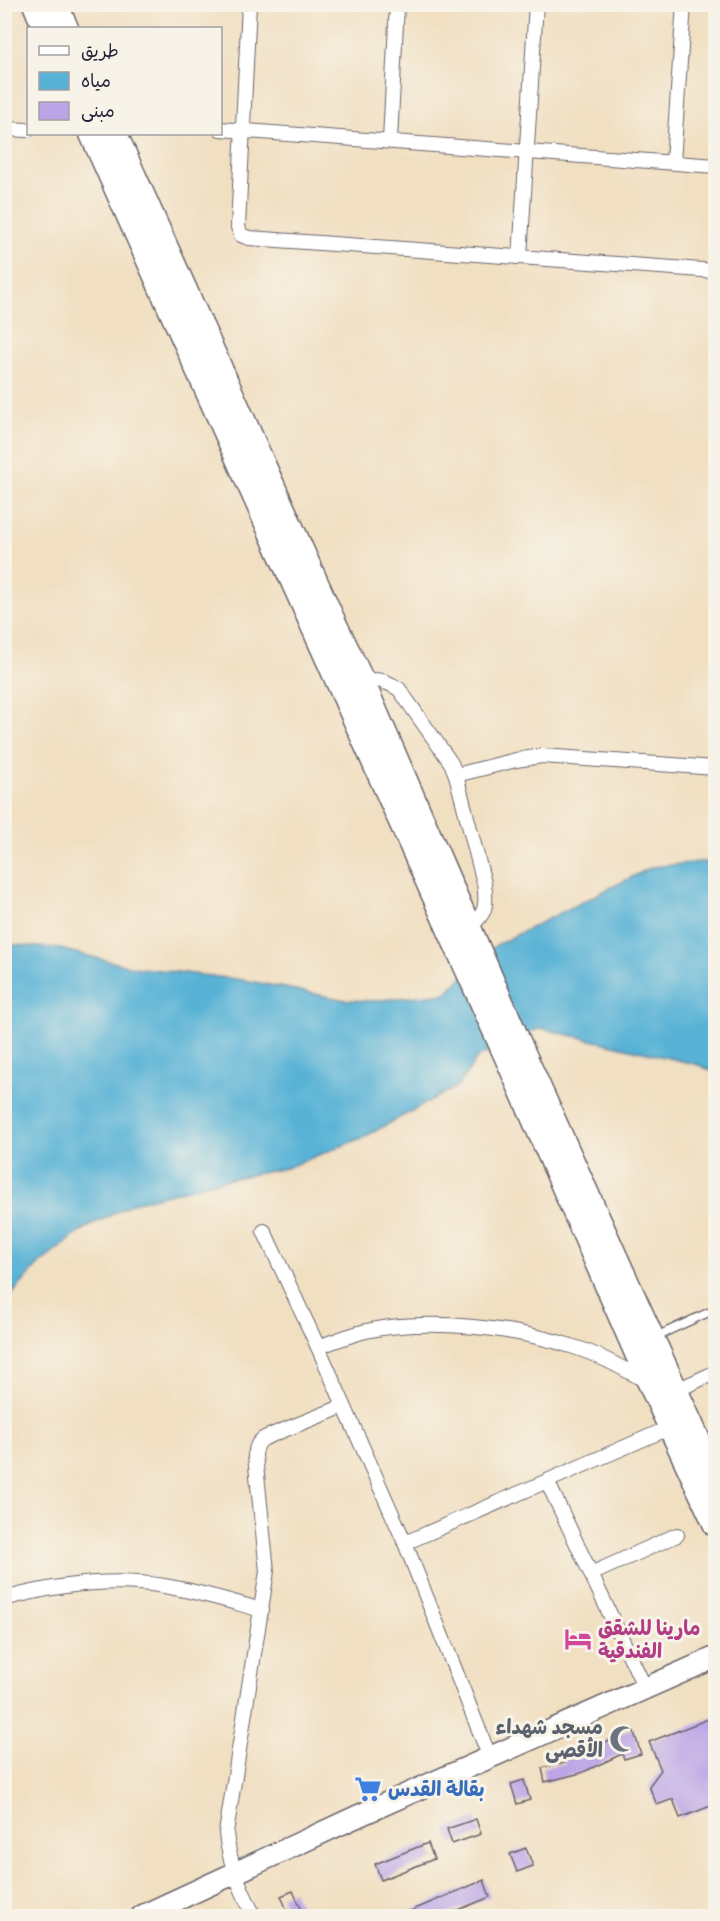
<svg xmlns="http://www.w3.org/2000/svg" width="720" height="1921" viewBox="0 0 720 1921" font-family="Itim,'Playpen Sans Arabic',sans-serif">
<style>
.water{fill:#58b2d6;stroke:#3d6a88;stroke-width:1.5}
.building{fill:#bca5e6}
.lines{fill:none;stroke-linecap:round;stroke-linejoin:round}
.lane-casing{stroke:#6a646a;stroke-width:10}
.street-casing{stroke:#6a646a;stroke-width:16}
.primary-casing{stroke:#6a646a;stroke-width:24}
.highway-casing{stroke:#6a646a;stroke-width:27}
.lane{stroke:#fff;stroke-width:7}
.street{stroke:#fff;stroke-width:14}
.primary{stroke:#fff;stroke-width:21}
.highway{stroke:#fff;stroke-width:24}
.labels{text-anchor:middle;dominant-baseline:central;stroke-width:6;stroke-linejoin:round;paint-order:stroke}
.hotel-label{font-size:20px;font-weight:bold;fill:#b23c85;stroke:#f7f3e8;text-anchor:start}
.worship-label{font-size:20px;font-weight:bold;fill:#5b616d;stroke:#f7f3e8;text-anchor:end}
.shop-label{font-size:20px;font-weight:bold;fill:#366cbe;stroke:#f7f3e8;text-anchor:start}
</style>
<rect width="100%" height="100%" fill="#f7f3e8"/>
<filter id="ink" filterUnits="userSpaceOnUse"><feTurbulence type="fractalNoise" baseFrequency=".0167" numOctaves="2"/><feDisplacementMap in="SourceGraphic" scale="12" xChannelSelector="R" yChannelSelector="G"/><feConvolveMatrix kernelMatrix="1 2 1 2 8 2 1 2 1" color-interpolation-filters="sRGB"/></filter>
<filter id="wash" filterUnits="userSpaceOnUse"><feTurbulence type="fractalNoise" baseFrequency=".008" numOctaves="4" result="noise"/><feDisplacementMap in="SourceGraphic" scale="24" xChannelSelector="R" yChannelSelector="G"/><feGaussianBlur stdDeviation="1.35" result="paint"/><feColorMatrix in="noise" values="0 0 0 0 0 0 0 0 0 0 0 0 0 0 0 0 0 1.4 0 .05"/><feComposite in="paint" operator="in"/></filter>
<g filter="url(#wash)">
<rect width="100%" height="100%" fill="#f1dfc1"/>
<path class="water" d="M700,862H715V1073L699,1065L540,1028L478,1057L458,1086L364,1137L286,1168L214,1182L133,1203L81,1231L39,1264L5,1302V944L60,949L133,967L244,980L346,1000L373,1001L446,993L496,945L652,867Z"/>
<g id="blocks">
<g class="building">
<path d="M716,1716V1804L680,1818L673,1799L657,1805L649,1786L661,1770L649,1742Z"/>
<path d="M633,1729L641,1754L624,1759L622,1754L581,1773L545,1782L542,1768L565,1763L564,1760L617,1737L616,1734Z"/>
<path d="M524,1780L530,1800L517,1804L511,1784Z"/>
<path d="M476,1819L481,1834L452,1844L447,1829Z"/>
<path d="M428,1843L434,1859L381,1880L375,1864Z"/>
<path d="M526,1848L533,1866L517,1872L510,1854Z"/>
<path d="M484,1880L490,1897L441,1917H396Z"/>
<path d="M293,1891L303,1913L290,1917L281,1896Z"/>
</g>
</g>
</g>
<g filter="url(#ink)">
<use href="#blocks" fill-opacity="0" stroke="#6a646a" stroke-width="1.5"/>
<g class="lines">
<defs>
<path id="lane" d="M657,1336L716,1309"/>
<g id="street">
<path d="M249,4L238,227L241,235L249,238L716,271"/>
<path d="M4,129L28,130"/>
<path d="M220,129L716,166"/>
<path d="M390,140L397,4"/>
<path d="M673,162L684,4"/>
<path d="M520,257L536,4"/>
<path d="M362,681C377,678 386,681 399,689L451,763L456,775L484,883C487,905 487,913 469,928"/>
<path d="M456,775L516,760L542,756L716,768"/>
<path d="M264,1231L318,1347L405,1543L490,1758"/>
<path d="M318,1347C334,1341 350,1335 366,1331C429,1318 513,1327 574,1347C600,1355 624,1369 648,1382"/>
<path d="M675,1391L716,1372"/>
<path d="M547,1481L645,1688"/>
<path d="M405,1543L671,1427"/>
<path d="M591,1574L677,1535"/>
<path d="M4,1599C56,1585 110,1577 164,1586C197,1591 229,1601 262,1610"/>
<path d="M254,1916C241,1889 229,1864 226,1833L267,1571L255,1456C256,1445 259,1440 269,1436L344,1406"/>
</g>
<path id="primary" d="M142,1916L358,1816L716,1657"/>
<g id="highway">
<path d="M35,4L45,28"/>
<path d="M55,4L66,28"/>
<path d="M92,134L509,1062L650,1383L716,1525"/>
<path d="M115,134L334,623L362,681L524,1055L716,1480"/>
</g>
</defs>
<use href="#lane" class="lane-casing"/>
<use href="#street" class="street-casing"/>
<use href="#primary" class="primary-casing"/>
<use href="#highway" class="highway-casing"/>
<use href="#lane" class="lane"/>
<use href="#street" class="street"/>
<use href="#primary" class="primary"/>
<use href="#highway" class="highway"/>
</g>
</g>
<defs>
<symbol id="hotel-bare" viewBox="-9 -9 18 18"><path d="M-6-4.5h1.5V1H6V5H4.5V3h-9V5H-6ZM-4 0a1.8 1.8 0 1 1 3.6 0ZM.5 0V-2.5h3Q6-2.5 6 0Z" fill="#d1479c" stroke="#f7f3e8" stroke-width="2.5" paint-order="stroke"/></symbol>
<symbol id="mosque-bare" viewBox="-9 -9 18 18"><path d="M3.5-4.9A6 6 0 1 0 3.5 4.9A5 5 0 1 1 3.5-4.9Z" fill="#6b7280" stroke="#f7f3e8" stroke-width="2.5" paint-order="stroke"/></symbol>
<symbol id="supermarket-bare" viewBox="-9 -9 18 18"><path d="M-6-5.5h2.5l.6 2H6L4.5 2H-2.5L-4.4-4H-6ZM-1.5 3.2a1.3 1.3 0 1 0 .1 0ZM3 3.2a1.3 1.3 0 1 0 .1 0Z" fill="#3f7fe0" stroke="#f7f3e8" stroke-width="2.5" paint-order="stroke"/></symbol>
</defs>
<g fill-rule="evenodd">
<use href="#hotel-bare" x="559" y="1620" width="38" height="38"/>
<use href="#mosque-bare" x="604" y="1720" width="38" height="38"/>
<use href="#supermarket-bare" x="349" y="1770" width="38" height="38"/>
</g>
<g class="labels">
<g class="hotel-label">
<text x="598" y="1628">مارينا للشقق<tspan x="598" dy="23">الفندقية</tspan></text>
</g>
<g class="worship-label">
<text x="603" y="1727">مسجد شهداء<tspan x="603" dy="23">الأقصى</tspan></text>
</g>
<g class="shop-label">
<text x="388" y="1789">بقالة القدس</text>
</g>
</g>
<rect width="720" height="1921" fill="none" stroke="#f7f3e8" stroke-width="24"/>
<rect x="27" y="27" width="195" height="108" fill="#f7f3e8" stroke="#a29fa3" stroke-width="1.5"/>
<rect x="39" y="46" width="30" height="9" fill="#ffffff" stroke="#a29fa3" stroke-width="1.5"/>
<text x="81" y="57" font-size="18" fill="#22223b">طريق</text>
<rect x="39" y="72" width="30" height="18" fill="#58b2d6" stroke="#a29fa3" stroke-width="1.5"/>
<text x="81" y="87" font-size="18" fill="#22223b">مياه</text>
<rect x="39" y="102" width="30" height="18" fill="#bca5e6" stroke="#a29fa3" stroke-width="1.5"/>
<text x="81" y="117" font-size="18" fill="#22223b">مبنى</text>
</svg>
